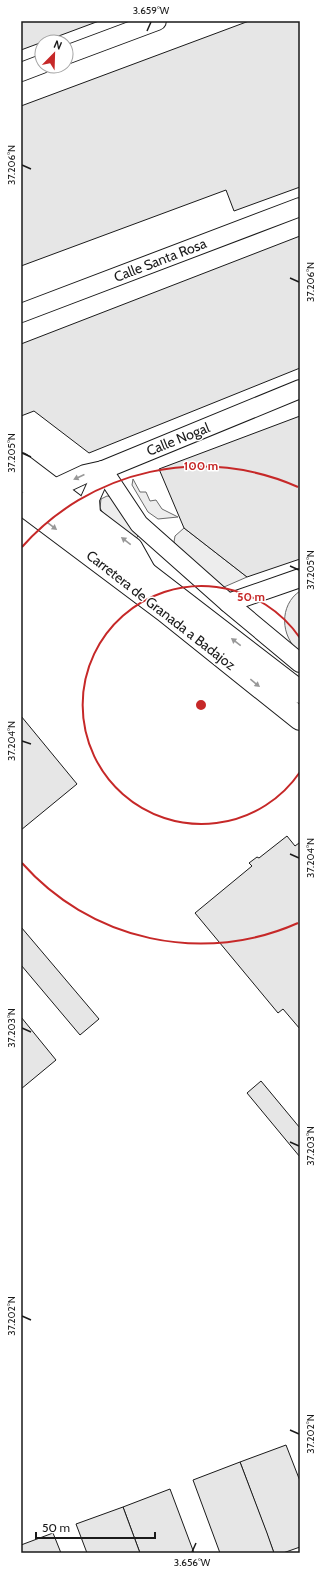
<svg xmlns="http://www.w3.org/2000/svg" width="321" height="1574" viewBox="0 0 321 1574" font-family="Cabin,sans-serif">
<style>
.green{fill:#ededed;stroke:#6a6a6a}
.building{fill:#e6e6e6;stroke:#1a1a1a}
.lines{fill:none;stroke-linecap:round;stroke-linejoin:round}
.minor-casing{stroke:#1a1a1a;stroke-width:20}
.highway-casing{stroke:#1a1a1a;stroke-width:24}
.minor{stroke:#fff;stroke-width:18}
.highway{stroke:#fff;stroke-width:22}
.oneway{fill:#989898}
.ticks{fill:none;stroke:#1a1a1a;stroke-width:1.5}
.ring{fill:none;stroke:#c62828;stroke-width:2}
.labels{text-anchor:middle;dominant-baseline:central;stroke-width:3;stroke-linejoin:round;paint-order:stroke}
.street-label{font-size:14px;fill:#1a1a1a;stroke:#fff}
.centre{fill:#c62828;stroke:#fff;stroke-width:2}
.ring-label{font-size:12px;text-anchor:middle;font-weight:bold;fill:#c62828;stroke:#fff;stroke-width:3;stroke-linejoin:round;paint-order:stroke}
.neatline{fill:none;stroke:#1a1a1a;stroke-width:1.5}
.ticks-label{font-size:10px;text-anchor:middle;fill:#1a1a1a}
</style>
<rect width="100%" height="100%" fill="#fff"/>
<g class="green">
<path d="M133,479L140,492H146L150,501L156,500L162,509L178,517L158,519L148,512L132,485Z"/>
<path d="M107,496L113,497L139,534L136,539L103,513L100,508L101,499Z"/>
<path d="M184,528L247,577L224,587L193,561L174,542L175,536Z"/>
<path d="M300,591V652C280,637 279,605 300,591Z"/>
</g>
<g class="building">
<path d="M21,21H99L21,50Z"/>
<path d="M249,21H300V187L234,211L226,190L21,266V106Z"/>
<path d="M300,236V368L89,453L34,411L21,416V344Z"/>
<path d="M300,416V559L247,577L184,528L159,469Z"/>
<path d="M21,716L77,784L21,830Z"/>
<path d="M287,836L295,846L299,843L300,844V1029L283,1009L278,1013L195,913L252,866L249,863L257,857L259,858Z"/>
<path d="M21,927L99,1019L80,1035L21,965Z"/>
<path d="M21,1017L56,1060L21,1089Z"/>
<path d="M261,1081L300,1128V1157L247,1093Z"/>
<path d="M286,1445L300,1481V1547L283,1553H274L240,1462Z"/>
<path d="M240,1462L267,1533L274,1553H220L193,1480Z"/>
<path d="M170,1489L194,1553H140L123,1507Z"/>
<path d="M123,1507L140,1553H87L76,1524Z"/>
<path d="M53,1533L61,1553H21V1545Z"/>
</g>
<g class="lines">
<defs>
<g id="minor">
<path d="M66,55L157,21"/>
<path d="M21,72L42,64"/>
<path d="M21,313L300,207"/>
<path d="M21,462L133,547L147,572"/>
<path d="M103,470L139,524L228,603L300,663"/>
<path d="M55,488L85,474L103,470L300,389"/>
<path d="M91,514L90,499L103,470"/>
<path d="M228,603L300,578"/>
</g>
<g id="highway">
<path d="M21,477L300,692"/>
<path d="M21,503L165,611L300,719"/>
</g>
</defs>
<use href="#minor" class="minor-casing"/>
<use href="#highway" class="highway-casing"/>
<use href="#minor" class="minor"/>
<use href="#highway" class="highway"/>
</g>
<defs><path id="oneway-solid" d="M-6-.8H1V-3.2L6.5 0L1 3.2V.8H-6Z"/></defs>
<g class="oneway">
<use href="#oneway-solid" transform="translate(79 477) rotate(155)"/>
<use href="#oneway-solid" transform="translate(52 526) rotate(37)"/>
<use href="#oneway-solid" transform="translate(126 541) rotate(-142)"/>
<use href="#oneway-solid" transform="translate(236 642) rotate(-142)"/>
<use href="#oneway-solid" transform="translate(255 683) rotate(39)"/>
</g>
<path class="ticks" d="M147,31L151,22M22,165L31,169M290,278L299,282M22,453L31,457M290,566L299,570M22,741L31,744M290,854L299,858M22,1028L31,1032M290,1142L299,1146M22,1316L31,1320M290,1430L299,1434M192,1552L196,1543"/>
<g class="ring">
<path d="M300 772A119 119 0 1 1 300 638"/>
<path d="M298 923A239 239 0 0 1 22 863M22 547A239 239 0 0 1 298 487"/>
</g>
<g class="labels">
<g class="street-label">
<text transform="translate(160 260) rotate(-21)">Calle Santa Rosa</text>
<text transform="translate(178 439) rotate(-22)">Calle Nogal</text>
<text transform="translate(161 610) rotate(38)">Carretera de Granada a Badajoz</text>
</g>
</g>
<circle cx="201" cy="705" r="6" class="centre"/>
<g class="ring-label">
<text x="201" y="470">100 m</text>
<text x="251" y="601">50 m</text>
</g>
<rect width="321" height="1574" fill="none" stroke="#ffffff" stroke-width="44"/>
<g transform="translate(54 54) rotate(23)"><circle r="19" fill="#ffffff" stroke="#a3a3a3"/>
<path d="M0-3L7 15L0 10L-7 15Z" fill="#c62828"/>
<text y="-6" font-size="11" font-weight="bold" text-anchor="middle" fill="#1a1a1a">N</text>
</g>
<path d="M36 1532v6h119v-6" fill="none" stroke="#1a1a1a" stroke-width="2"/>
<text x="42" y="1532" font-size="12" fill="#1a1a1a" stroke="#ffffff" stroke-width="3" paint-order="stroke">50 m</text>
<rect x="22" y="22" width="277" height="1530" class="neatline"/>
<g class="ticks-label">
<text x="151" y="14">3.659°W</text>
<text transform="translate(11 165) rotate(-90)" y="4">37.206°N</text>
<text transform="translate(310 282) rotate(-90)" y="4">37.206°N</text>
<text transform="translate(11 453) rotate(-90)" y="4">37.205°N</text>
<text transform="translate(310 570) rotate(-90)" y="4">37.205°N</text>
<text transform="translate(11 741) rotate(-90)" y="4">37.204°N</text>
<text transform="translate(310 858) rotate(-90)" y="4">37.204°N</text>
<text transform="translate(11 1028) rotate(-90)" y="4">37.203°N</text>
<text transform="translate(310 1146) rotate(-90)" y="4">37.203°N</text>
<text transform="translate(11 1316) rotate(-90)" y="4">37.202°N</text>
<text transform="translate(310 1434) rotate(-90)" y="4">37.202°N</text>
<text x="192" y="1566">3.656°W</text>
</g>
</svg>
